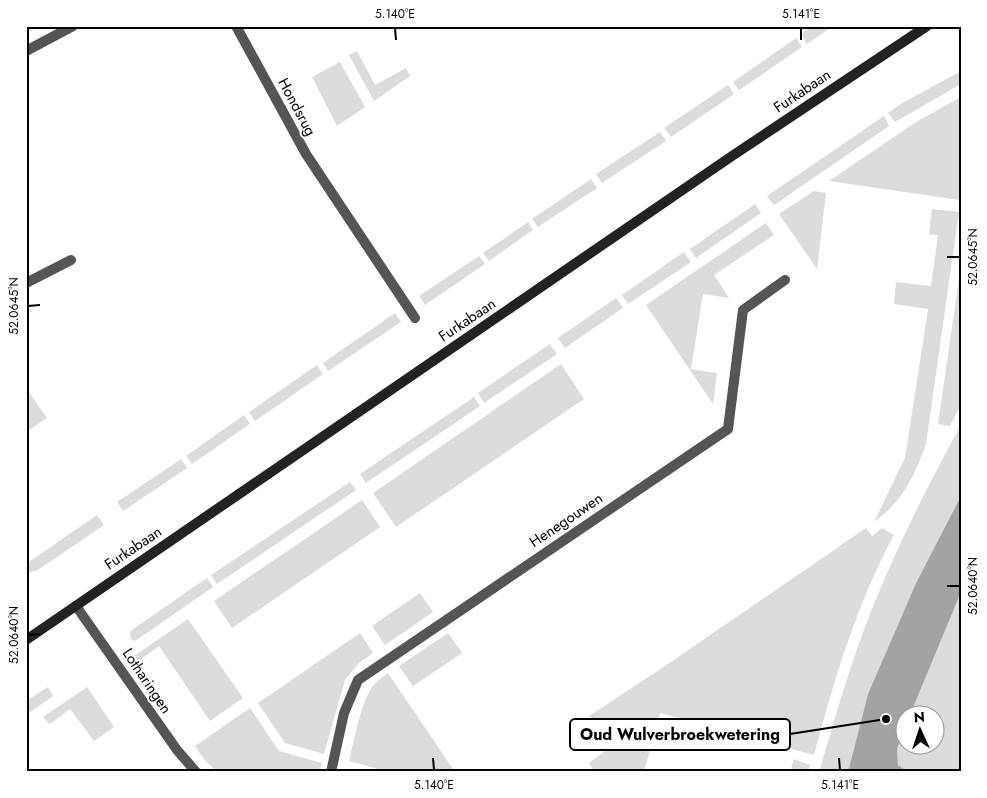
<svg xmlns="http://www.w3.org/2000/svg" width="987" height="798" viewBox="0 0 987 798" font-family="Jost,sans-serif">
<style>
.green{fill:#dcdcdc}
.water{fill:#a3a3a3}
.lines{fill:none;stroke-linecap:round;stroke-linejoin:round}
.street{stroke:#555;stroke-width:10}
.secondary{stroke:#222;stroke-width:10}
.ticks{fill:none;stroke:#000;stroke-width:2}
.labels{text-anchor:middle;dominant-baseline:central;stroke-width:4;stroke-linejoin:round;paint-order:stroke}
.street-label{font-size:15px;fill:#000;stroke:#fff}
.leader{fill:none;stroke:#000;stroke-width:2}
.callout-dot{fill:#000;stroke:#fff;stroke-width:2}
.callout{fill:#fff;stroke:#000;stroke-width:2}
.callout-label{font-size:16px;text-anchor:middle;font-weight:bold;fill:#000}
.neatline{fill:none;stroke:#000;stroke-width:2}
.ticks-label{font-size:12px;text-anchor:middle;fill:#000}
</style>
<rect width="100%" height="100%" fill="#fff"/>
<g class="green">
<path d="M813,26H833L807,44L801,34Z"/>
<path d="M796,38L802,47L739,90L733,82Z"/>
<path d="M357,51L375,85L406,68L410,76L374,101L349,55Z"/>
<path d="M340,62L365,107L337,126L312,77Z"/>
<path d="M961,71V84L895,122L888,113L899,105Z"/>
<path d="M728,85L734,94L671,137L664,128Z"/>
<path d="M961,97L960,200L829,181L916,122Z"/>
<path d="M884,116L889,126L774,205L767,196Z"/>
<path d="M660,132L666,141L602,183L596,174Z"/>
<path d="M591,179L597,188L538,227L532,219Z"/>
<path d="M814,191L826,193L817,269L779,214Z"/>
<path d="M755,204L761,213L696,258L690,249Z"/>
<path d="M932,209L959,212L926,444C914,477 903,501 874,522L905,458L928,309L894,304L896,282L931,286L938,235L929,234Z"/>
<path d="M528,222L533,230L489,261L483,253Z"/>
<path d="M766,223L774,235L714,275L729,298L703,294L691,369L717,373L713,404L646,305Z"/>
<path d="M684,252L691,262L628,304L622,295Z"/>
<path d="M479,256L485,264L425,305L419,296Z"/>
<path d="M961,265V404L950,426L938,424Z"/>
<path d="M616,298L623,308L565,348L558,338Z"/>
<path d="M395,313L401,322L328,371L323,363Z"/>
<path d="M550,344L557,354L484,403L478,393Z"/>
<path d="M561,364L584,399L396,527L373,493Z"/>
<path d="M317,365L323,374L255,421L249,412Z"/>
<path d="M26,388L47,418L26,432Z"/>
<path d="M474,397L480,406L366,483L360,474Z"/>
<path d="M244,415L250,424L192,464L186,456Z"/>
<path d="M961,425V496L916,583L868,694L848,772H819C837,711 854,650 879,592C903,535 931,479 961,425Z"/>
<path d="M181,459L187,468L123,511L117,502Z"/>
<path d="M350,482L356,490L217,584L211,575Z"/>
<path d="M362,500L380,527L232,628L214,601Z"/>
<path d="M97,515L104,525L38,570L30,572L26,577V564Z"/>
<path d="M866,528L872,536L882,528L894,535C857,603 834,680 814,755L660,713L644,772H594L589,763L610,747L589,716L668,664Z"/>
<path d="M207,578L213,587L138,639L135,641L131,639L130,632L133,629Z"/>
<path d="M961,592V772H908L898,765L897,749L904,731V746H934V716L910,715Z"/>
<path d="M420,593L433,612L385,645L372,626Z"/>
<path d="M188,619L243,698L210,721L159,646L140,660H137L134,656Z"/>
<path d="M360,633L373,653L359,663L345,680L324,754L285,743L258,703Z"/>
<path d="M448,633L462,653L413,686L399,666Z"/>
<path d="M388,673L455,772H389L349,761C354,741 361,701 373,686C377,681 383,677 388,673Z"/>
<path d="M48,687L53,696L26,715V701Z"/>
<path d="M87,687L114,727L94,741L70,709L50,724L43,717Z"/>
<path d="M250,708L279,751L322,763L320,772H217L203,758L195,746Z"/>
<path d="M794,759L810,765L808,772H790Z"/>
</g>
<path class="water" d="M961,496V592L910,715L904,716V731L897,749L898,765L908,772H848L868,694L916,583Z"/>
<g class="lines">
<g class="street">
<path d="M236,26L306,154L415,318"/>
<path d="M26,51L73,26"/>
<path d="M26,283L71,260"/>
<path d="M76,606L177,750L196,772"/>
<path d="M331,772L344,713L358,680L728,429L743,310L785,280"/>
</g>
<path class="secondary" d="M26,640L732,156L927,26"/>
</g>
<path class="ticks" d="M395,28L396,40M801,28V40M947,257H960M28,306L40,305M947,586H960M28,635L40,634M433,758L434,770M839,758L840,770"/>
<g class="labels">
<g class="street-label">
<text transform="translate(802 91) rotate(-34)">Furkabaan</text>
<text transform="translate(297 107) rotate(62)">Hondsrug</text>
<text transform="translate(467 320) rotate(-34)">Furkabaan</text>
<text transform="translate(566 520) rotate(-34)">Henegouwen</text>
<text transform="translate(133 548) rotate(-34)">Furkabaan</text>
<text transform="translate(147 681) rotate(56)">Lotharingen</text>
</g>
</g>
<path class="leader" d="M886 719L790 734"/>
<circle class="callout-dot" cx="886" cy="719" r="5"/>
<rect class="callout" x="570" y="719" width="220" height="31" rx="5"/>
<g class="callout-label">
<text x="680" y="740">Oud Wulverbroekwetering</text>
</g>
<rect width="987" height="798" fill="none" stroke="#ffffff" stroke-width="55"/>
<g transform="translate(920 730) rotate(357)"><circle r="24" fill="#ffffff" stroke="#999999"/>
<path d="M0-4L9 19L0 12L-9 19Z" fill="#000000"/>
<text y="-8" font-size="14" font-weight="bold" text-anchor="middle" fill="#000000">N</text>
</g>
<rect x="28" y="28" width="932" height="742" class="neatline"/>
<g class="ticks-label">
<text x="395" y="18">5.140°E</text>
<text x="801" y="18">5.141°E</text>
<text transform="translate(973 257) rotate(-90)" y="4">52.0645°N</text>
<text transform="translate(14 306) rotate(-90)" y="4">52.0645°N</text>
<text transform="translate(973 586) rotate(-90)" y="4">52.0640°N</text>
<text transform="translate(14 635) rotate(-90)" y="4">52.0640°N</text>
<text x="434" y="789">5.140°E</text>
<text x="840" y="789">5.141°E</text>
</g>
</svg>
